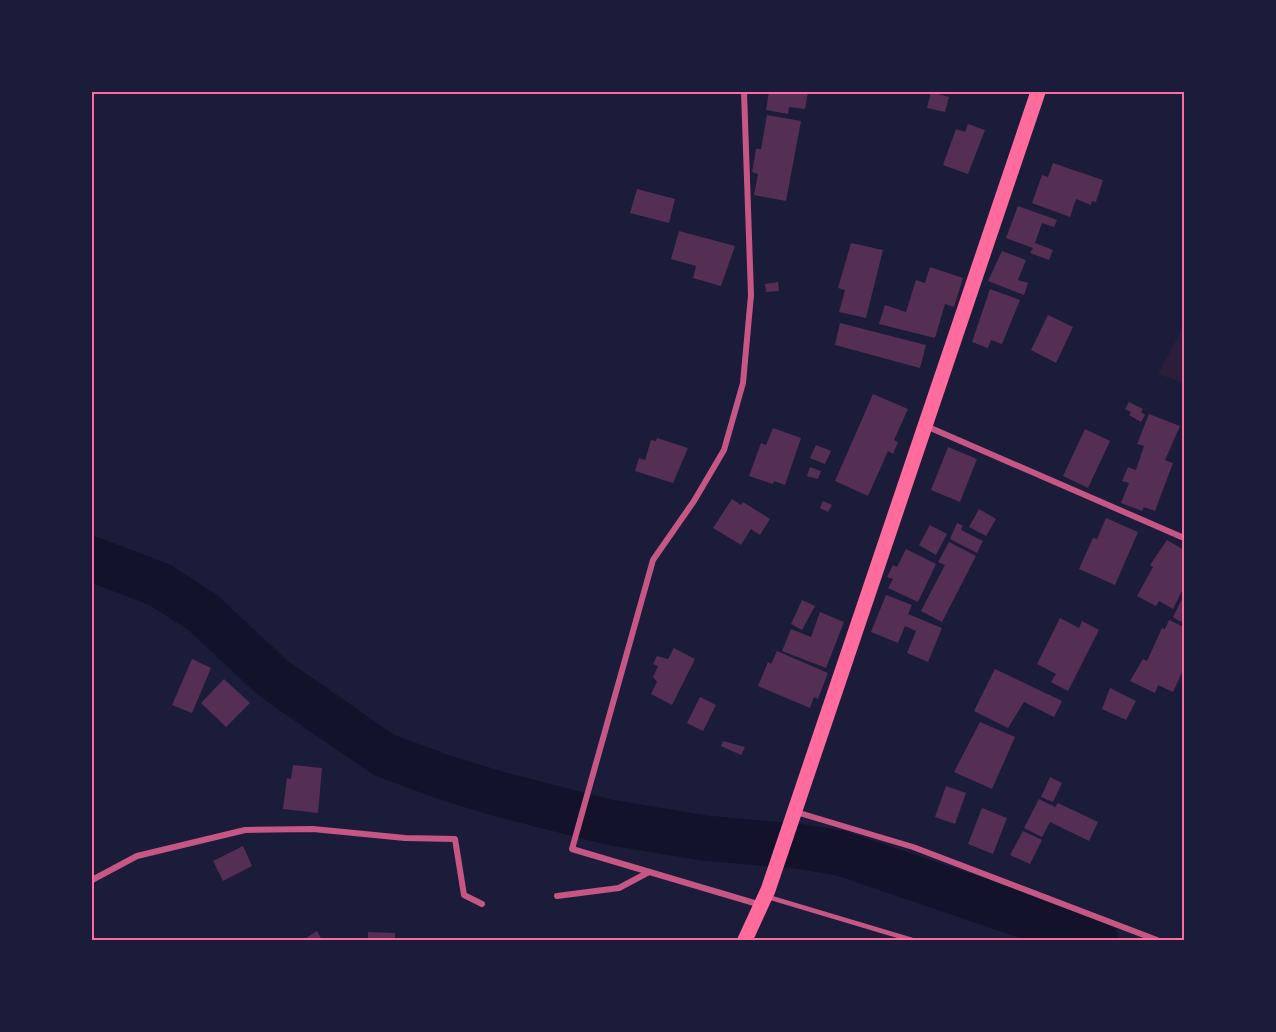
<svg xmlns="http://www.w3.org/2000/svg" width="1276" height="1032" viewBox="0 0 1276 1032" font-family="Commissioner,sans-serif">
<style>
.green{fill:#2a1e3b}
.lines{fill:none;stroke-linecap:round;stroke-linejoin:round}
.river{stroke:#12122b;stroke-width:45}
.building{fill:#542f53}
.service{stroke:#c65784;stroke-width:4.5}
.minor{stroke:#c65784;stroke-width:6}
.primary{stroke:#ff6b9d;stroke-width:15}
.neatline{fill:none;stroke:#ff6b9d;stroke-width:2}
</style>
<rect width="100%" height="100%" fill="#1b1b3a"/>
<path class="green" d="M1184,325V383L1158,374Z"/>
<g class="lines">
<path class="river" d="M92,559L160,585L202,612L274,679L384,755L446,778L499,794L608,822L704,838L796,846L840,853L1096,940"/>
</g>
<g class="building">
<path d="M769,92H808L805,109L789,107L788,114L766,110Z"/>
<path d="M931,92L949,97L945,112L927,108Z"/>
<path d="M767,115L801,121L786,201L754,195L758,174L752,172L756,149H761Z"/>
<path d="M968,124L985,130L968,174L943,165L956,129L965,132Z"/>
<path d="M1053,163L1103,180L1096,202L1092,201L1091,205L1076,199L1070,217L1032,203L1042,175L1048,177Z"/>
<path d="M637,189L675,199L669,223L630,213Z"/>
<path d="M1018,206L1057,220L1054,227L1042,223L1035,243L1053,250L1049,260L1030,253L1033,248L1006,238Z"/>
<path d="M679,231L735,246L721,286L693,278L696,266L671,259Z"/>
<path d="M851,243L883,250L866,318L839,312L845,290L838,288Z"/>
<path d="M1002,251L1026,260L1018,280L1028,283L1024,295L988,281Z"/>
<path d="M930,267L963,278L954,307L945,304L935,338L879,324L885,305L906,312L916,280L925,283Z"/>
<path d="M778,282L779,291L766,292L765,284Z"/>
<path d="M990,289L1020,300L1002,344L991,340L988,348L972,342Z"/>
<path d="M1048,315L1073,327L1056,363L1031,350Z"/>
<path d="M840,323L926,345L920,368L835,345Z"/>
<path d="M873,394L908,409L894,440L898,442L893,454L888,451L868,496L835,481Z"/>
<path d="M1129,402L1143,409L1141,412L1145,415L1141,422L1129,415L1131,412L1125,409Z"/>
<path d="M1149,414L1180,426L1165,460L1173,463L1155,511L1144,507L1142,511L1121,503L1129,483L1122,481L1128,467L1136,470L1144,446L1137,444Z"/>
<path d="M773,428L801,438L785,485L774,481L773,484L749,476L761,443L766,445Z"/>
<path d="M1085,429L1110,441L1088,488L1063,476Z"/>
<path d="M657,438L688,448L673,483L635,471L639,458L645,460L651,440L656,441Z"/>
<path d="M816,445L831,451L825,464L810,458Z"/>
<path d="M948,447L977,459L960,502L931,490Z"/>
<path d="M810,467L821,471L818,479L807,476Z"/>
<path d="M732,499L741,505L743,502L770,519L760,535L751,529L741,545L713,528Z"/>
<path d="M823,501L832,505L828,512L820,508Z"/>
<path d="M979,509L996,519L986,536L969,527Z"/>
<path d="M1106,518L1138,532L1115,585L1079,569L1093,538L1097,539Z"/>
<path d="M957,523L963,526L961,530L983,541L977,553L950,539Z"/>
<path d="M930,525L947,534L936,555L919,545Z"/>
<path d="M1167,540L1184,550V587L1173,609L1159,601L1156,606L1137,596L1153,567L1150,565Z"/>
<path d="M949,542L976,556L942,622L921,611L945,565L938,562Z"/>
<path d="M906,549L936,564L918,602L888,588L893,579L887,577L893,565L897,567Z"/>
<path d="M886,595L912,605L908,614L942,628L928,662L907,653L916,631L905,626L898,643L871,632Z"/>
<path d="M1184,595V616L1181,622L1173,617Z"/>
<path d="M802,600L815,606L802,630L791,624Z"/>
<path d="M820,612L844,622L826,668L782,651L791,629L811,637Z"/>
<path d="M1060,618L1079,628L1082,621L1099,630L1068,691L1051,682L1056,674L1037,664Z"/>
<path d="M1169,620L1184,627V668L1173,692L1158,685L1155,693L1130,681L1143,659L1147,661L1162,628L1165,629Z"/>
<path d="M674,648L695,659L672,705L651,694L657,682L653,677L658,666L653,664L657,656L668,659Z"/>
<path d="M777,651L828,673L818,699L814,697L810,708L758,686L768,662L771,664Z"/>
<path d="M192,659L211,668L192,713L172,705Z"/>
<path d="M995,669L1062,701L1054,717L1024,702L1008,728L974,711Z"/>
<path d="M224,679L250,703L226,727L201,703Z"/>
<path d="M1110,688L1136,701L1126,720L1102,709Z"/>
<path d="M700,697L716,705L703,731L687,723Z"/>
<path d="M980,722L1015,737L992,789L954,772Z"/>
<path d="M723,741L745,747L741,755L721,746Z"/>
<path d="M293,765L322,768L318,813L283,809L287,778L291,779Z"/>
<path d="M1050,777L1062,783L1053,802L1041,797Z"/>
<path d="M946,786L966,793L955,824L935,817Z"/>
<path d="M1039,799L1055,807L1058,803L1098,822L1089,841L1050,822L1042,837L1024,828Z"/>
<path d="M982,808L1007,818L993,854L968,844Z"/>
<path d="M1023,831L1042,840L1030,864L1010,855Z"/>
<path d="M243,846L252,866L223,881L213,861Z"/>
<path d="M317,931L322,940H308L306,938Z"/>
<path d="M368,932L395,933V940H368Z"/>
</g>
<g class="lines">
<path class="service" d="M768,897L912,940"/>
<g class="minor">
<path d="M744,92L751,295L743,383L724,450L694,501L653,560L572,849L761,905"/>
<path d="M926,426L1184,538"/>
<path d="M796,812L913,847L1157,940"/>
<path d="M92,880L137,856L245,830L313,829L405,838L455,839L464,895L482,904"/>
<path d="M557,896L619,888L649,872"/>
</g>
<path class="primary" d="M745,940L768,890L1038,92"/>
</g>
<rect width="1276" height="1032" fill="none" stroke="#1b1b3a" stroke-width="186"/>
<rect x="93" y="93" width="1090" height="846" class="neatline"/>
</svg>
